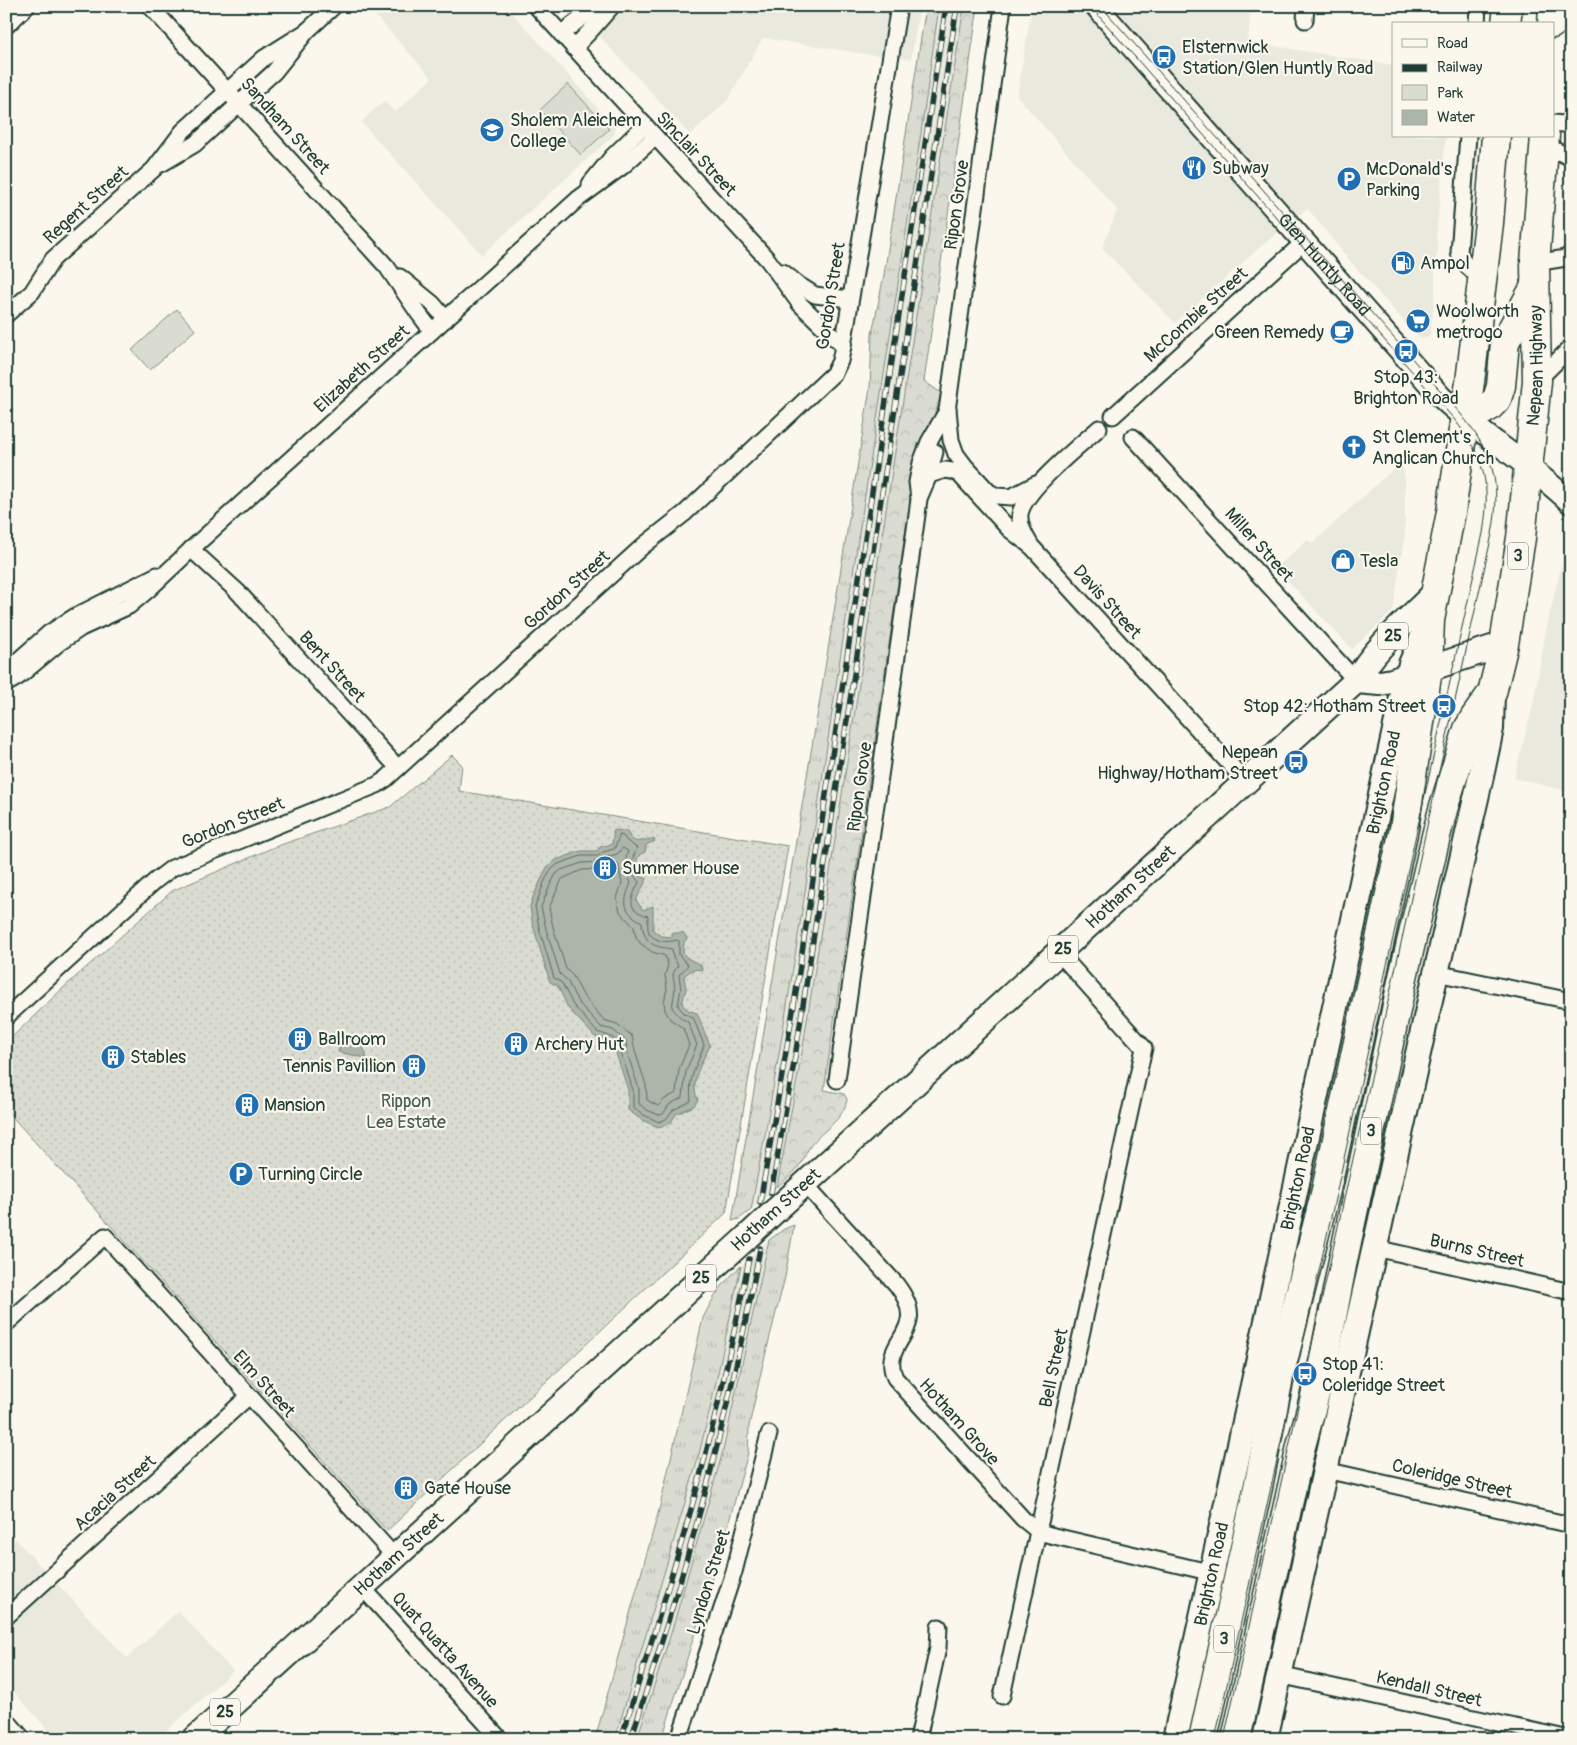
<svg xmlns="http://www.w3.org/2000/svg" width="1577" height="1745" viewBox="0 0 1577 1745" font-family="Pangolin,sans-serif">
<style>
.built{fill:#eae9de}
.grass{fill:url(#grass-tufts);stroke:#7d8c82}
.forest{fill:url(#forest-crowns);stroke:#7d8c82}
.park{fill:#dbdcd1;stroke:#7d8c82}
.garden{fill:url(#garden-dots);stroke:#7d8c82}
.water{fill:#adb4aa;stroke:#74847b}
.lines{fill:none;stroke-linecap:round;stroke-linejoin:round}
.shore{stroke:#586d63;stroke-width:1}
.street-casing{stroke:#1f3d34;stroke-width:19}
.secondary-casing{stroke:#1f3d34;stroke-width:25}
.primary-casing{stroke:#1f3d34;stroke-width:28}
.highway-casing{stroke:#1f3d34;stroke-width:31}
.street{stroke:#fbf7ec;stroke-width:15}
.secondary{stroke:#fbf7ec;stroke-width:21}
.primary{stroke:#fbf7ec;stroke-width:24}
.highway{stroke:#fbf7ec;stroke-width:28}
.tram{stroke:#1f3d34;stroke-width:1}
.rail-casing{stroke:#1f3d34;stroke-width:5.5}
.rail{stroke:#fbf7ec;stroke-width:4;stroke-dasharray:11;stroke-linecap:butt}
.primary-bridge-casing{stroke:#1f3d34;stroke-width:28;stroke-linecap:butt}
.primary-bridge{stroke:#fbf7ec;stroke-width:24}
.labels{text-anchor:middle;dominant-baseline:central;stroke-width:4.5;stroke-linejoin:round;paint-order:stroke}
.shield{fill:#fbf7ec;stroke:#61756b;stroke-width:1}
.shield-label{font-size:16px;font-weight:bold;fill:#1f3d34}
.poi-label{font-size:18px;fill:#1f3d34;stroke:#fbf7ec;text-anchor:start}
.street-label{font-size:18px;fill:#1f3d34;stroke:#fbf7ec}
.park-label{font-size:18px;fill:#455d53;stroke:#fbf7ec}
</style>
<defs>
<pattern id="grass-tufts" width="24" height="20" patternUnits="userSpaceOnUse" patternTransform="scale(1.25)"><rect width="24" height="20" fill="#dbdcd1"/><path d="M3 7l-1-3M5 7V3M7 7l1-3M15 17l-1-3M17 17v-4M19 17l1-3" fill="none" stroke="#bcbeb4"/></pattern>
<pattern id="forest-crowns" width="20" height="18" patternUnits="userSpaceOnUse" patternTransform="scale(1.25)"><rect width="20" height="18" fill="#dbdcd1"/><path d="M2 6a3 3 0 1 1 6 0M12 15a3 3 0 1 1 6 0" fill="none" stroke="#bcbeb4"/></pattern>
<pattern id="garden-dots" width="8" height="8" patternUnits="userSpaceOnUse" patternTransform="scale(1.25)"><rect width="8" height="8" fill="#dbdcd1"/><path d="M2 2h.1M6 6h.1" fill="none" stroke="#bcbeb4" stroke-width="1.8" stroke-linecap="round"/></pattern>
</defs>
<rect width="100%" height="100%" fill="#fbf7ec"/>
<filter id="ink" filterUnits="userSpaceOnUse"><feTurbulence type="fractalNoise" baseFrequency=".02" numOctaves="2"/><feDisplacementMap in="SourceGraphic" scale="10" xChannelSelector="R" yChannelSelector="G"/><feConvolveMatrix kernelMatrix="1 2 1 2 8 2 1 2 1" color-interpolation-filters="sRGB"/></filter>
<g filter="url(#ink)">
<g class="built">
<path d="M373,6H506L615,127V134L482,255L361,122L384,101L395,112L432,78L370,10Z"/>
<path d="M572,6H920L911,59L866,54L763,38L727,101L690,135Z"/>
<path d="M939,6H964L931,225L802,1053L777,1187L751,1210L770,1111L795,958L873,433L904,243Z"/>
<path d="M1032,6H1251L1248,42L1393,65V136H1446L1436,238L1438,250L1435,262V293L1430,336L1420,339L1350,261L1307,208L1258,249L1175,323L1102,248L1117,210L1017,96Z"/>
<path d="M1402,461L1405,480V532L1393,611L1352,649L1276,568L1308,540L1312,544Z"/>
<path d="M1571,544V792L1514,778L1533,705L1546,630L1566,545Z"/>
<path d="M769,1240L723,1451L672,1630L637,1739H615L697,1462L711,1405L741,1266Z"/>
<path d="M6,1529L127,1658L178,1611L233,1671L157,1739H56L6,1683Z"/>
</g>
<g class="grass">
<path d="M926,6H939C912,204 879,402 849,599C818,803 790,1007 751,1210L739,1219L732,1221L821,693L870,388L872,334L884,275Z"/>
<path d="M794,1225L785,1277L762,1368L749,1426L748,1453L725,1536L662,1739H637L672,1630L723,1451L769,1240L784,1229Z"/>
<path d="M741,1266L711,1405L697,1462L615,1739H595L659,1510L703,1318C713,1297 724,1281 741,1266Z"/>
</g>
<path class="forest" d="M964,6H978L924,381L941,393L929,435L918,461L910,500L824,1090L844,1094L847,1099C844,1121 821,1130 809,1148C806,1152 805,1157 802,1162C796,1172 786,1179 777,1187L802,1053Z"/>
<g class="park">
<path d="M568,84L609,129L581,155L540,110Z"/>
<path d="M177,309L195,330L150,370L132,350Z"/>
</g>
<path class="garden" d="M452,755L462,765L459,791L788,846L726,1213L387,1531L6,1110V1043L62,989L172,891L272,848L390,807Z"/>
<g class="water">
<path d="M614,830L627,831C634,848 641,839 654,839L655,841L646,845L645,852C634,856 636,866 639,875L647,879L636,900L643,910L653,906V930L661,936L672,937V933H684L687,939L684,942L683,953L687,958L701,965L702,970C694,968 690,971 684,976L686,989L682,1004L688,1010L697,1013L710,1046C702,1062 689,1082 698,1100L694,1106L676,1114L670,1124L658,1127L642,1120L628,1110V1090L616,1053V1045L607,1040L595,1037L568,1008L558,986L550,982L532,922L530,906L533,897L547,867L556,860L581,851H597L600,847L612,844Z"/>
<path d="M342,1037L368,1040L367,1045L363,1048L366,1053V1058L338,1052Z"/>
</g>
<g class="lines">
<g class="shore">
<path d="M620,835L623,836L627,841L637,848C631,862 628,869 639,882C631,899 625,909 648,916C648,920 647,929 649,933C655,942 668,943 677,940L679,941V955L688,965L679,975L681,989L678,1006L685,1014L693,1017L704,1045C696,1069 688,1075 691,1101L673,1110L666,1119L659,1122L644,1115L633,1107V1090L621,1053L619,1042L609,1036L597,1032L573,1005L562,983L554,978L540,931L535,907L545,880L551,870L558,864L581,856H598L603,852L614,849Z"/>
<path d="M623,848L628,851C624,862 626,873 631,883C623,902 622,911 642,922C643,933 646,944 660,947C664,948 668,948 672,949L673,957L678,965L673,974L675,989L672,1008L681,1018L688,1022L697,1045L686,1071L683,1097L669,1105L663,1114L659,1115L647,1110L639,1104V1089L627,1052L626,1041L613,1030L601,1027L578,1002L567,980L560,974L546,929L541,907L551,883L556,874L561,870L582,863L601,862L607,857L617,854Z"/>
<path d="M615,863L618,865L622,883L617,898L620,912L634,927L636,937L640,943L652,952L665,956L668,965L665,975L667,989L664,1002L665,1010L670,1019L683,1028L689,1045L679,1069L676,1093L665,1099L658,1106L647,1100L646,1085L635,1051L632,1036L617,1024L604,1020L584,997L573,976L566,969L553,927L549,908L562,879L582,870L601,869Z"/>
</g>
<defs>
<g id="street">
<path d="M150,6L387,267L419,314L432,331"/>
<path d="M536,6L768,260L800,304L843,346"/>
<path d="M1305,20L1306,6"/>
<path d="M1477,24L1478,6"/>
<path d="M6,26L27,6"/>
<path d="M561,34L597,6"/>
<path d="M574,48L591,30L612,6"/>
<path d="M1553,123L1563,124L1571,120"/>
<path d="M1468,136L1459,253L1465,264L1482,280"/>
<path d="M1545,145L1571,158"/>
<path d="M161,164L195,144L274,72L307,31L334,6"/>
<path d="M590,184L612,157L645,125"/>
<path d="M1535,263L1566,258L1571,253"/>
<path d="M783,272L799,285L815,295L850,299"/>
<path d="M400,277L432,303L446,319"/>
<path d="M6,315L32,292L53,259L154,169L183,131L264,58L307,31"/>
<path d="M1537,381L1571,347"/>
<path d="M948,409L951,440L956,454L965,466L989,492L997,496L1011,497L1036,484"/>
<path d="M1113,416L1304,242"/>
<path d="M946,418L1003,6"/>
<path d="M1133,437L1356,681"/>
<path d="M929,475L945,470L952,471L959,474L1009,529L1032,547L1246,782"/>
<path d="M920,496L927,480L935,452"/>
<path d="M1030,544C1025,536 1019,524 1020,514C1024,490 1080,445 1099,428"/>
<path d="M191,549L238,592L398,768"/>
<path d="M6,671L49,633L74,617L157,575"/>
<path d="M6,684L18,677L59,643L81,628L129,606L148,590L200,541L578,199L623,166L655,137"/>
<path d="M1436,973L1571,1001"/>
<path d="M6,1017L155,881L172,868L377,785L386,779L643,546L685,513L834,373L840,361L843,346L899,6"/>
<path d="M837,1080L917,515L919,499L917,482L921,463L929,442L948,409"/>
<path d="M805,1184L896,1284C934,1333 878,1339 895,1378L1023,1519L1039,1532L1054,1536L1213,1573"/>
<path d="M1375,1248L1571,1292"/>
<path d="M6,1324L105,1236L395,1557"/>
<path d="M1325,1470L1571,1525"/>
<path d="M362,1587L500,1739"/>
<path d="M6,1617L249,1396"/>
<path d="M1279,1675L1570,1739"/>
<path d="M1002,1696L1144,1048L1059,953"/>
<path d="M679,1739L734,1572L769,1434"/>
<path d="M918,1739L938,1648L939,1627"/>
</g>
<g id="secondary">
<path id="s1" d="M1096,6L1441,397C1481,436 1531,464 1571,503"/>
<path d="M6,1724L19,1739"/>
</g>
<g id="primary">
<path d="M1356,681L1380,683L1392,681L1504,644"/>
<path id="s2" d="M775,1211L1356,681C1375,647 1407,621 1434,594"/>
<path id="s3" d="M195,1739L747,1237"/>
<path id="s4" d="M1175,1739L1254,1381L1402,698L1411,664L1427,627"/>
<path d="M1265,1739L1436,973L1482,772L1491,729L1492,693"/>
</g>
<g id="highway">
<path d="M1506,24L1508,6"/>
<path d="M1552,24L1553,6"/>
<path d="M1466,420L1489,407L1497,399L1501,386L1505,342L1534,288"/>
<path d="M1203,1739L1259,1483L1279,1377L1326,1190L1404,829L1428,669L1430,620L1451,512L1470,382L1489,223L1496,136"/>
<path id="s5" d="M1236,1739L1301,1446L1323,1364L1342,1265L1403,977L1437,832L1444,806L1468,729L1475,717L1492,693L1504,644L1521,538L1537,381L1535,263L1545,136"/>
</g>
</defs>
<use href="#street" class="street-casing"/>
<use href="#secondary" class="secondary-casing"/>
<use href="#primary" class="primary-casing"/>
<use href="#highway" class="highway-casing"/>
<use href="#street" class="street"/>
<use href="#secondary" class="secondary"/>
<use href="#primary" class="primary"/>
<use href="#highway" class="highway"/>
<g class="tram">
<path d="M1090,6L1454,419C1485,458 1491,484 1483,533L1215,1739"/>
<path d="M1101,6L1460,413C1493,454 1502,481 1492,534L1224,1739"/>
</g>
<defs>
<g id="rail">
<path d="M771,1193L795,1057L957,6"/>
<path d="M760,1203L794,1005L946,6"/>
<path d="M621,1739C647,1655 674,1572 697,1488C717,1412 734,1335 749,1259"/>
<path d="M631,1739C659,1651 687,1563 710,1474C729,1399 746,1324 760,1248"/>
</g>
</defs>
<use href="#rail" class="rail-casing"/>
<use href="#rail" class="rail"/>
<defs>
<path id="primary-bridge" d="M747,1237L775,1211"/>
</defs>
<use href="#primary-bridge" class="primary-bridge-casing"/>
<use href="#primary-bridge" class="primary-bridge"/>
</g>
</g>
<defs>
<symbol id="bus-disc" viewBox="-11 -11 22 22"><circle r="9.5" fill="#1f6fb2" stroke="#fbf7ec"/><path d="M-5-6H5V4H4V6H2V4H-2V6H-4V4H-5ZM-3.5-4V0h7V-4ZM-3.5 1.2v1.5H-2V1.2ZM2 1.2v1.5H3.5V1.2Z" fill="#fff"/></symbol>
<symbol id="school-disc" viewBox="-11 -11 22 22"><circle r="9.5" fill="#1f6fb2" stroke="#fbf7ec"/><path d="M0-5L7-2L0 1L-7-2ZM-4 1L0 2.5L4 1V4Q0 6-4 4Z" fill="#fff"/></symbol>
<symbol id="restaurant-disc" viewBox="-11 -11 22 22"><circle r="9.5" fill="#1f6fb2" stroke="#fbf7ec"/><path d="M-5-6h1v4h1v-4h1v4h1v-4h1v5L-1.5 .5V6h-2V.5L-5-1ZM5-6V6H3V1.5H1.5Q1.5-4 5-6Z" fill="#fff"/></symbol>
<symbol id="parking-disc" viewBox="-11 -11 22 22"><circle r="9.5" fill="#1f6fb2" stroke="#fbf7ec"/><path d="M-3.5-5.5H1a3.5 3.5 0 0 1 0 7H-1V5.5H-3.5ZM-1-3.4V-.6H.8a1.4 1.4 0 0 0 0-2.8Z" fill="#fff"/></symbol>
<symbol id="fuel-disc" viewBox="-11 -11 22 22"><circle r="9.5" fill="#1f6fb2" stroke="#fbf7ec"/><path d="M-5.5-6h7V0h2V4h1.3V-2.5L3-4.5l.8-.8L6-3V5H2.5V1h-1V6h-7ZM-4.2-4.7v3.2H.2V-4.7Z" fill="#fff"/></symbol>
<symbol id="supermarket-disc" viewBox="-11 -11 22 22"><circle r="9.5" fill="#1f6fb2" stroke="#fbf7ec"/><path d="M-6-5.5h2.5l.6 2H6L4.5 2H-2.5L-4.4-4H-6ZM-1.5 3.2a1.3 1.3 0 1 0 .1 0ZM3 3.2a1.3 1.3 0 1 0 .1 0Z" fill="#fff"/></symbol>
<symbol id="cafe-disc" viewBox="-11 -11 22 22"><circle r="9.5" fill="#1f6fb2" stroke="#fbf7ec"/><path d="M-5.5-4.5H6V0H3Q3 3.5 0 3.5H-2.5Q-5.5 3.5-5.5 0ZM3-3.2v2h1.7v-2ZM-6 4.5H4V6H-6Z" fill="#fff"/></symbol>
<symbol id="church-disc" viewBox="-11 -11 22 22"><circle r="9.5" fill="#1f6fb2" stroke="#fbf7ec"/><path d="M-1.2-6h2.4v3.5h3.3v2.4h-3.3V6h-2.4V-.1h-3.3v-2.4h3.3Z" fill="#fff"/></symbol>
<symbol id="shop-disc" viewBox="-11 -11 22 22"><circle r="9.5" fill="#1f6fb2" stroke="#fbf7ec"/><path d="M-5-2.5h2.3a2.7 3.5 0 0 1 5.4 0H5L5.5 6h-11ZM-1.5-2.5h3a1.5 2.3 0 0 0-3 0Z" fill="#fff"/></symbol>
<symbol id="building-disc" viewBox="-11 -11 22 22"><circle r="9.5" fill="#1f6fb2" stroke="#fbf7ec"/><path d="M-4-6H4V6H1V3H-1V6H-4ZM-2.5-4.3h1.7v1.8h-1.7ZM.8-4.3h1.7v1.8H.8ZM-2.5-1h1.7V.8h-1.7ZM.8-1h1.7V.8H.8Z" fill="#fff"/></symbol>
</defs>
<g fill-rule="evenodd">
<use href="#bus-disc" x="1150" y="43" width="28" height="28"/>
<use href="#school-disc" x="478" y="116" width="28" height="28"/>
<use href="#restaurant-disc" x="1180" y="154" width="28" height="28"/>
<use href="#parking-disc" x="1335" y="165" width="28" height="28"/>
<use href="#fuel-disc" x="1389" y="249" width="28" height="28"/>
<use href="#supermarket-disc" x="1404" y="307" width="28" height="28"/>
<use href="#cafe-disc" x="1328" y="318" width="28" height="28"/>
<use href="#bus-disc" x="1392" y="337" width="28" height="28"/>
<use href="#church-disc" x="1340" y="433" width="28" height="28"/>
<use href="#shop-disc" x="1329" y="547" width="28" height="28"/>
<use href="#bus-disc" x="1430" y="692" width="28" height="28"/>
<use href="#bus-disc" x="1282" y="748" width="28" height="28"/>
<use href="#building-disc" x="591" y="854" width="28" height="28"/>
<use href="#building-disc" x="286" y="1025" width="28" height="28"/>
<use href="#building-disc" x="502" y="1030" width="28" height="28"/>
<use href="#building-disc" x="99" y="1043" width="28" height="28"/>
<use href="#building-disc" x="400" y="1052" width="28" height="28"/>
<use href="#building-disc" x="233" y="1091" width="28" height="28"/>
<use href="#parking-disc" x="227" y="1160" width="28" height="28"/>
<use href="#bus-disc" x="1291" y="1360" width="28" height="28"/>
<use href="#building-disc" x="392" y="1474" width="28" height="28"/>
</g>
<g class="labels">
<g class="shield">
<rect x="1508" y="542.5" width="20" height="27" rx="4"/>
<rect x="1378" y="622.5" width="30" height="27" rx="4"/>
<rect x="1048" y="935.5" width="30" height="27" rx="4"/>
<rect x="1361" y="1117.5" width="20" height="27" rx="4"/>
<rect x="686" y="1264.5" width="30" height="27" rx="4"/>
<rect x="1214" y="1625.5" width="20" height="27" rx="4"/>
<rect x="210" y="1698.5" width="30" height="27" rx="4"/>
</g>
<g class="shield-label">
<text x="1518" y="556">3</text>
<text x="1393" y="636">25</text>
<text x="1063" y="949">25</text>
<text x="1371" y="1131">3</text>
<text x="701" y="1278">25</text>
<text x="1224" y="1639">3</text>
<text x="225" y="1712">25</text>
</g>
<g class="poi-label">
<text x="1182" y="47">Elsternwick<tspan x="1182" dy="21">Station/Glen Huntly Road</tspan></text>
<text x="510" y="120">Sholem Aleichem<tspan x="510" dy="21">College</tspan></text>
<text x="1212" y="168">Subway</text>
<text x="1366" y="169">McDonald's<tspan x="1366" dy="21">Parking</tspan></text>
<text x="1420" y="263">Ampol</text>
<text x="1436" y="311">Woolworth<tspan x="1436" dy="21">metrogo</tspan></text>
<text x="1324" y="332" text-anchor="end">Green Remedy</text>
<text x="1406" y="377" text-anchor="middle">Stop 43:<tspan x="1406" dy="21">Brighton Road</tspan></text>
<text x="1372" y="437">St Clement's<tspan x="1372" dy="21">Anglican Church</tspan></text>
<text x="1360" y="561">Tesla</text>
<text x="1426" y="706" text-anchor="end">Stop 42: Hotham Street</text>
<text x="1278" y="752" text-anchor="end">Nepean<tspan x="1278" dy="21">Highway/Hotham Street</tspan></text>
<text x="622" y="868">Summer House</text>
<text x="318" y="1039">Ballroom</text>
<text x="534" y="1044">Archery Hut</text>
<text x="130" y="1057">Stables</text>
<text x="396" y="1066" text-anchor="end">Tennis Pavillion</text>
<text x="264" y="1105">Mansion</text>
<text x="258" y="1174">Turning Circle</text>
<text x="1322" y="1364">Stop 41:<tspan x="1322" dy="21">Coleridge Street</tspan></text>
<text x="424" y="1488">Gate House</text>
</g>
<g class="street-label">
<text transform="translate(285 126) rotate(48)">Sandham Street</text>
<text transform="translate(696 154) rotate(47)">Sinclair Street</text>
<text transform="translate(86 205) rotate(-42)">Regent Street</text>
<text transform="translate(957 205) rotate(-82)">Ripon Grove</text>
<text stroke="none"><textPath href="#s1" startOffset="345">Glen Huntly Road</textPath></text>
<text transform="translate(831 296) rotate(-81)">Gordon Street</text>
<text transform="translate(1196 315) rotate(-42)">McCombie Street</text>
<text stroke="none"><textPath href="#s5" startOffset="1411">Nepean Highway</textPath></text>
<text transform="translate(362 369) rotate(-42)">Elizabeth Street</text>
<text transform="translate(1259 545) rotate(48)">Miller Street</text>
<text transform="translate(567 590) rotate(-42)">Gordon Street</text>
<text transform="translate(1107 602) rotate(48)">Davis Street</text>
<text transform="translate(332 667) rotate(48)">Bent Street</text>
<text stroke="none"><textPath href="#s4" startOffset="979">Brighton Road</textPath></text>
<text transform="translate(860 787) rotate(-82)">Ripon Grove</text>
<text transform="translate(233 823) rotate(-22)">Gordon Street</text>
<text stroke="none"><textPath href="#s2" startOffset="481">Hotham Street</textPath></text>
<text stroke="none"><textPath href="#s4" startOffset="574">Brighton Road</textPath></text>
<text transform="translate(776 1210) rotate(-42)">Hotham Street</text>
<text transform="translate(1477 1251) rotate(13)">Burns Street</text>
<text transform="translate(1054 1368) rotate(-78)">Bell Street</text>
<text transform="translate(264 1384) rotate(48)">Elm Street</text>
<text transform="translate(959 1422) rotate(48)">Hotham Grove</text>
<text transform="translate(1452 1479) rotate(13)">Coleridge Street</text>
<text transform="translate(115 1493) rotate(-42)">Acacia Street</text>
<text stroke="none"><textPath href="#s3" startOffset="275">Hotham Street</textPath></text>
<text stroke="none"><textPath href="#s4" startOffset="169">Brighton Road</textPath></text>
<text transform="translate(709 1582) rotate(-73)">Lyndon Street</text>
<text transform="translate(445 1650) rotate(48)">Quat Quatta Avenue</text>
<text transform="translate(1429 1689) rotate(13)">Kendall Street</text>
</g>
<g class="park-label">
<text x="406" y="1101">Rippon<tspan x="406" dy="21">Lea Estate</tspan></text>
</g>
</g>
<rect width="1577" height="1745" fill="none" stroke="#fbf7ec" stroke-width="25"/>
<rect x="12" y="12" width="1552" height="1720" fill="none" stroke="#1f3d34" stroke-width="2" filter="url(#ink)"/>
<rect x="1392" y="22" width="162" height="115" fill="#fbf7ec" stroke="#a3ada2"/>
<rect x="1402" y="39" width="25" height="8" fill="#fbf7ec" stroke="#a3ada2"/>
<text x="1437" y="48" font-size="15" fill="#1f3d34">Road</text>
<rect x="1402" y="64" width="25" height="8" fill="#1f3d34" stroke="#a3ada2"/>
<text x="1437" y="72" font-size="15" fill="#1f3d34">Railway</text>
<rect x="1402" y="85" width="25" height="15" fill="#dbdcd1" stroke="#a3ada2"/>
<text x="1437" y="98" font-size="15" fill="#1f3d34">Park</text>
<rect x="1402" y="110" width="25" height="15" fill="#adb4aa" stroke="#a3ada2"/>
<text x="1437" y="122" font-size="15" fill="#1f3d34">Water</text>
</svg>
